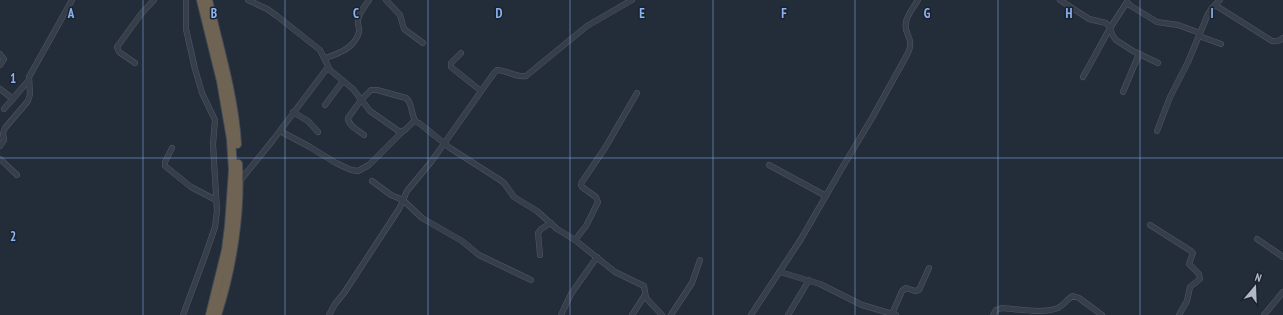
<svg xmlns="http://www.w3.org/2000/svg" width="1283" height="315" viewBox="0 0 1283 315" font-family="'PT Sans Narrow',sans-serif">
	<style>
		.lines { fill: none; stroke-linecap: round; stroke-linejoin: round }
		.minor-casing { stroke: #525964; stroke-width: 6 }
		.highway-casing { stroke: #424954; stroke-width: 10 }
		.minor { stroke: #363e49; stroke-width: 5 }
		.highway { stroke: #6f6454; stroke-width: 8 }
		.grid { fill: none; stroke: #8ab3f2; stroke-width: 1; stroke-opacity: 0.55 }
		.grid-label { font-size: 13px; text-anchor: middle; font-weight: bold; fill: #8ab3f2; stroke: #1c232e; stroke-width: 3; stroke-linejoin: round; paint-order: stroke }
	</style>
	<rect width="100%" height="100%" fill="#232c39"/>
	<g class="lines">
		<defs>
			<g id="minor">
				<path d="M 248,0 L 267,9 L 277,16 L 320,50 L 330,70 L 353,89 L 370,111 L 400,132 L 405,130 L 413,122 L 416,122 L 419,123 L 450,148 L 500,180 L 504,183 L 514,197 L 537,211 L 557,229 L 575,240 L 615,272 L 644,286 L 646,298 L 662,315"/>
				<path d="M 386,0 L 400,15 L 404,29 L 423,43"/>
				<path d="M 1060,0 L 1089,19 L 1106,23 L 1110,28 L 1113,36 L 1116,40 L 1133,51 L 1158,63"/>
				<path d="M 1127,0 L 1128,4 L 1131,6 L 1157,22 L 1178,25 L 1200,33"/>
				<path d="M 1215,5 L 1272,41 C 1277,42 1279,41 1283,38"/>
				<path d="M 1199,36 L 1221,44"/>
				<path d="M 461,53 L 451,63 L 451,67 L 481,91"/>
				<path d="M 0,54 L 4,59 L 0,65"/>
				<path d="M 325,58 C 338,54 355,48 359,32 C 360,28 357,24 358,20 C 359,13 365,6 369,0"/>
				<path d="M 135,63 L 119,52 L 117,47 L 141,14 L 154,0"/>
				<path d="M 1083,77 L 1110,28 L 1127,2"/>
				<path d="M 0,89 L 13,99"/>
				<path d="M 1123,92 L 1139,54"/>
				<path d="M 325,105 L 343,81"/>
				<path d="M 4,109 L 29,80"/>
				<path d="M 293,112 L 308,121 L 318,132"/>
				<path d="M 280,131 L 310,147 L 336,163 L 351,170 L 358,171 L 369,165 L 402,132"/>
				<path d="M 1157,131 L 1170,97 L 1188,62 L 1208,14 L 1212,8 L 1220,0"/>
				<path d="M 364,135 C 358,130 348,126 348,118 L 361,100 L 371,90 L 377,90 L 406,98 C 413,103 410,113 416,122"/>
				<path d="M 0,146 L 4,140 L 3,133 L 5,128 L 28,101 L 30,94 L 29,77 L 72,0"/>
				<path d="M 172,148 L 165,162 L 165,166 L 191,187 L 216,200"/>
				<path d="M 0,159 L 17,175"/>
				<path d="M 769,165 L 826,196"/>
				<path d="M 372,181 L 391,195 L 403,200 L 422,218 L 462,241 L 479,255 L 531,280"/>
				<path d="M 239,182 L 273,140 L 328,67"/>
				<path d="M 1150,225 L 1191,251 L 1193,253 L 1189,264 L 1199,274 L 1200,279 L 1190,287 L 1187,301 L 1179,315"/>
				<path d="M 1257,239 L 1283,257"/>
				<path d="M 575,240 L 586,226 L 598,202 L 596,197 L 582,187 L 581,185 L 582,182 L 605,148 L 637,93"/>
				<path d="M 540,255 L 538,233 L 541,229 L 551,223"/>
				<path d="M 780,272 L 820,284 L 862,305 L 896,315"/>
				<path d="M 892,314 L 902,291 L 906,288 L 915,291 L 919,290 L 929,268"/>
				<path d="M 183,315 L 205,256 L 215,227 L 217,211 L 213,144 L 215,120 L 202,93 L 195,69 L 186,29 L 186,0"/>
				<path d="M 329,315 L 335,304 L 344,293 L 399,209 L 407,191 L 431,162 L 494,73 L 497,70 C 507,70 516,78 526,76 L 587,26 L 632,0"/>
				<path d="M 561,315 L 571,294 L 597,257"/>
				<path d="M 632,315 L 645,295"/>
				<path d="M 671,315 L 692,283 L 700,260"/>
				<path d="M 751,315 L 801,239 L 842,168 L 872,118 L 908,53 C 915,37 903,35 906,22 C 907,15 914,7 918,0"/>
				<path d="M 788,315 L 809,280"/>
				<path d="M 993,315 L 996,310 L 1002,308 C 1018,309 1043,314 1058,308 C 1064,305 1067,299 1073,296 L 1079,298 L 1102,315"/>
				<path d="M 1264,315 L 1283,292"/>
			</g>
			<g id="highway">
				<path d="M 201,0 L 221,81 L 231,139 L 233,170 L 229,226 L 226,250 L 210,315"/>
				<path d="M 208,0 C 219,47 234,95 237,144"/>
				<path d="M 217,315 C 232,269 241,212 238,164"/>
			</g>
		</defs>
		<use href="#minor" class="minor-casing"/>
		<use href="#highway" class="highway-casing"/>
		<use href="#minor" class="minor"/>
		<use href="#highway" class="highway"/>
	</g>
	<path class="grid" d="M 143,0 L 143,315M 285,0 L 285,315M 428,0 L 428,315M 570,0 L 570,315M 713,0 L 713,315M 855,0 L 855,315M 998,0 L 998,315M 1140,0 L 1140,315M 0,158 L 1283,158"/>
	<g class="grid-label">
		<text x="71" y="18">A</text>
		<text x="214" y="18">B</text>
		<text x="356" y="18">C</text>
		<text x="499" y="18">D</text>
		<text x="642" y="18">E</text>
		<text x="784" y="18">F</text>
		<text x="927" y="18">G</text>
		<text x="1069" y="18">H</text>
		<text x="1212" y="18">I</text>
		<text x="13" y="83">1</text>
		<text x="13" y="241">2</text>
	</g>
	<g transform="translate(1255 287) rotate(19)" stroke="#1c232e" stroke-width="3" paint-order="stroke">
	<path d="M0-3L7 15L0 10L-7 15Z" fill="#b2b9c5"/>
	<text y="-6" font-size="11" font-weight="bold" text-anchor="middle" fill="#b2b9c5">N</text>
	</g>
</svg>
